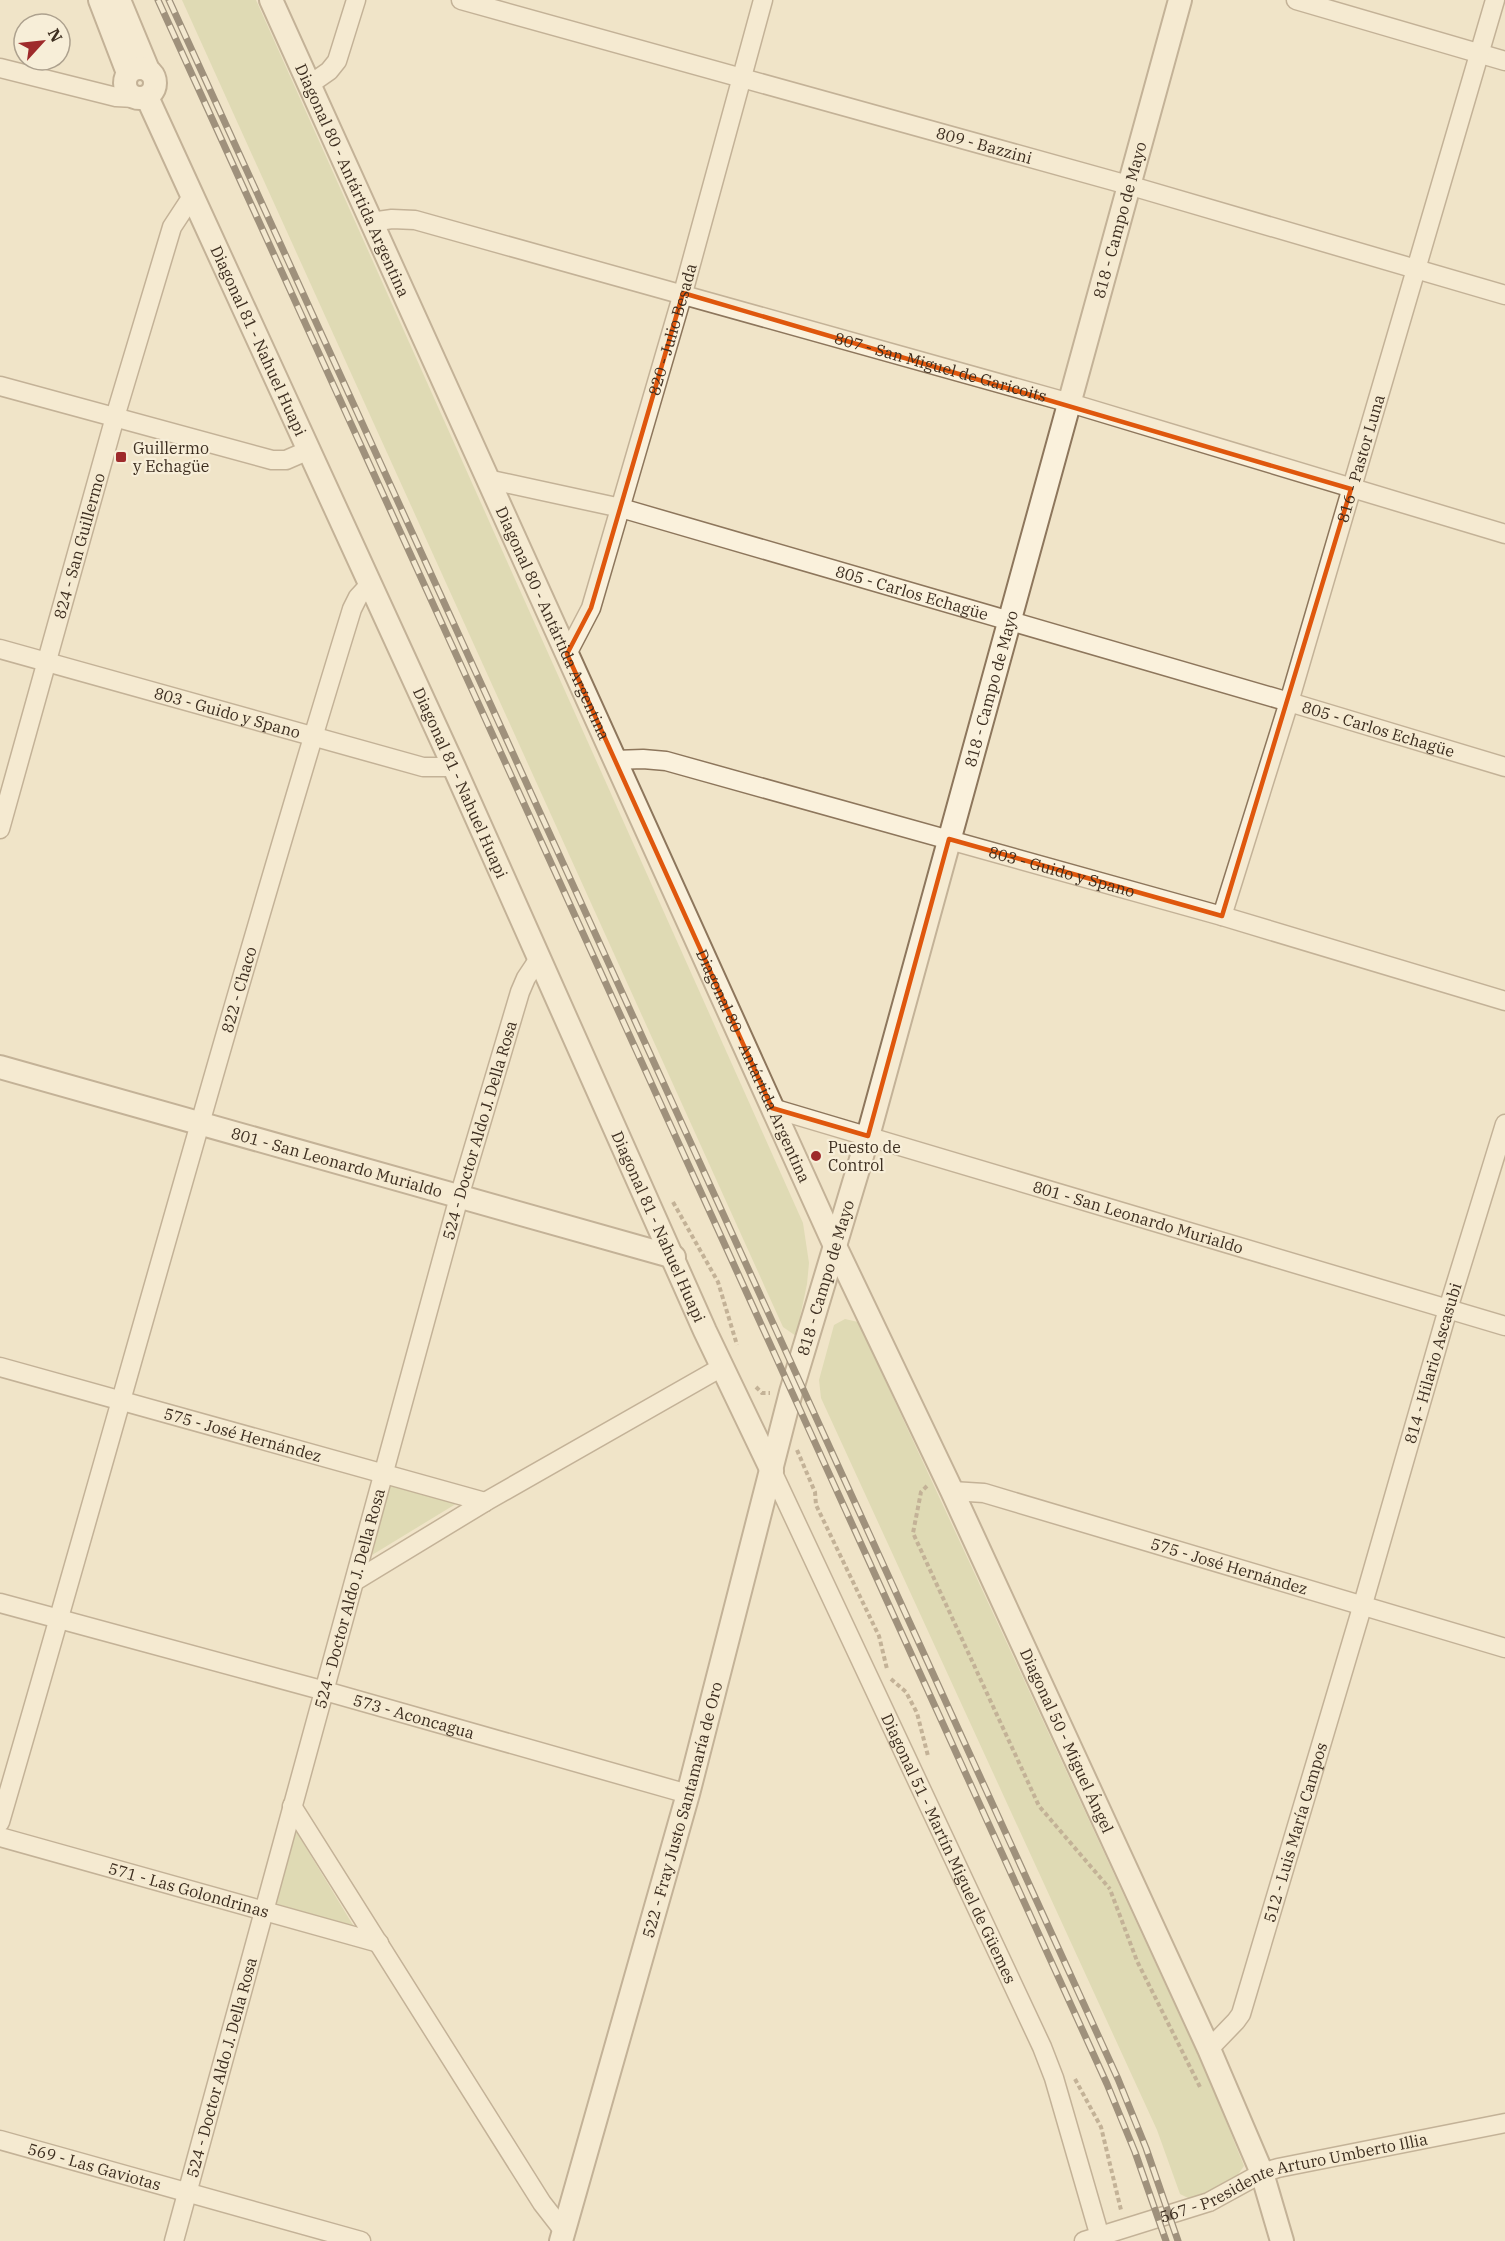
<svg xmlns="http://www.w3.org/2000/svg" width="1505" height="2241" viewBox="0 0 1505 2241" font-family="'IBM Plex Serif',serif">
	<style>
		.green { fill: #c9cf9b }
		.lines { fill: none; stroke-linecap: round; stroke-linejoin: round }
		.minor-casing { stroke: #8d765c; stroke-width: 21 }
		.tertiary-casing { stroke: #8d765c; stroke-width: 26 }
		.path { stroke: #8d765c; stroke-width: 4; stroke-dasharray: 4.5 3; stroke-linecap: butt }
		.minor { stroke: #faf1dc; stroke-width: 18 }
		.tertiary { stroke: #faf1dc; stroke-width: 22 }
		.rail-casing { stroke: #3d2e20; stroke-width: 7 }
		.rail { stroke: #f7eed8; stroke-width: 4.5; stroke-dasharray: 14; stroke-linecap: butt }
		.marked { fill: none; stroke: #df570d; stroke-width: 4.5; stroke-linejoin: round }
		.poi-dot { fill: #9e2a2b; stroke: #f7eed8; stroke-width: 2 }
		.labels { text-anchor: middle; stroke-width: 4.5; stroke-linejoin: round; paint-order: stroke }
		.street-label { font-size: 16px; fill: #3d2e20; stroke: #f7eed8 }
		.poi-label { font-size: 16px; fill: #3d2e20; stroke: #f7eed8; text-anchor: start }
	</style>
	<rect width="100%" height="100%" fill="#f0e4c8"/>
	<g class="green">
		<path d="M 182,0 L 256,0 L 803,1223 L 809,1263 L 807,1284 L 796,1336 L 783,1327 Z"/>
		<path d="M 845,1319 L 858,1322 L 1209,2079 L 1244,2166 L 1237,2176 L 1192,2200 L 1180,2194 L 1157,2130 L 821,1398 L 819,1380 L 834,1325 Z"/>
		<path d="M 390,1484 L 459,1502 L 372,1555 Z"/>
		<path d="M 291,1823 L 356,1930 L 272,1902 Z"/>
	</g>
	<g class="lines">
		<defs>
			<g id="minor">
				<path id="s1" d="M 461,0 L 1128,185 L 1505,295"/>
				<path d="M 1296,0 L 1505,61"/>
				<path d="M 0,68 L 116,97 L 135,98"/>
				<path d="M 309,85 L 329,71 L 337,61 L 356,0"/>
				<path id="s2" d="M 371,222 L 392,219 L 415,220 L 1070,403 L 1505,534"/>
				<path d="M 0,386 L 272,460 L 286,460 L 309,450"/>
				<path id="s3" d="M 487,479 L 621,508 L 1289,702 L 1505,767"/>
				<path id="s4" d="M 0,649 L 423,767 L 454,767"/>
				<path id="s5" d="M 567,654 L 591,608 L 683,293 L 763,0"/>
				<path id="s6" d="M 615,760 L 643,759 L 666,761 L 1222,916 L 1505,1001"/>
				<path id="s7" d="M 0,829 L 115,417 L 172,227 L 191,198"/>
				<path id="s8" d="M 1222,916 L 1289,702 L 1495,0"/>
				<path id="s9" d="M 772,1108 L 1505,1326"/>
				<path id="s10" d="M 0,1367 L 485,1502"/>
				<path id="s11" d="M 772,1471 L 1042,2047 L 1054,2078 L 1100,2237"/>
				<path id="s12" d="M 952,1491 L 984,1493 L 1505,1648"/>
				<path d="M 355,1581 L 485,1502 L 722,1367"/>
				<path id="s13" d="M 0,1603 L 325,1691 L 688,1794"/>
				<path d="M 292,1806 L 542,2203 L 563,2230"/>
				<path id="s14" d="M 0,1822 C 118,1418 228,1012 352,609 L 358,597 L 370,584"/>
				<path id="s15" d="M 0,1837 L 379,1943"/>
				<path id="s16" d="M 1209,2049 L 1236,2021 L 1241,2014 L 1363,1604 L 1448,1309 L 1505,1124"/>
				<path id="s17" d="M 0,2140 L 361,2241"/>
				<path id="s18" d="M 174,2241 L 459,1197 L 520,992 L 526,978 L 538,960"/>
				<path id="s19" d="M 1084,2241 L 1209,2202 L 1262,2173 L 1278,2168 L 1505,2123"/>
			</g>
			<g id="tertiary">
				<path d="M 100,0 L 128,73"/>
				<path d="M 119,0 L 148,70"/>
				<path id="s20" d="M 271,0 L 835,1246 L 952,1491 L 1209,2049 L 1262,2173 L 1282,2241"/>
				<circle cx="140" cy="83" r="15"/>
				<path id="s21" d="M 147,97 L 454,767 L 705,1331 L 772,1471"/>
				<path id="s22" d="M 0,1067 L 674,1257"/>
				<path id="s23" d="M 561,2241 L 688,1794 L 791,1392 L 868,1136 L 1180,0"/>
			</g>
		</defs>
		<use href="#minor" class="minor-casing"/>
		<use href="#tertiary" class="tertiary-casing"/>
		<g class="path">
			<path d="M 673,1202 L 718,1282 L 737,1345"/>
			<path d="M 756,1387 L 762,1393 L 770,1393"/>
			<path d="M 797,1450 L 815,1492 L 816,1505 L 879,1636 L 887,1669"/>
			<path d="M 927,1486 L 921,1492 L 913,1533 L 1039,1806 L 1110,1889"/>
			<path d="M 891,1679 L 906,1692 L 917,1713 L 928,1756"/>
			<path d="M 1111,1892 L 1137,1961 L 1200,2087"/>
			<path d="M 1075,2079 L 1101,2127 L 1121,2210"/>
		</g>
		<use href="#minor" class="minor"/>
		<use href="#tertiary" class="tertiary"/>
		<defs>
			<g id="rail">
				<path d="M 158,0 L 1107,2084 L 1135,2152 L 1166,2241"/>
				<path d="M 169,0 L 1118,2079 L 1146,2148 L 1178,2241"/>
			</g>
		</defs>
		<use href="#rail" class="rail-casing"/>
		<use href="#rail" class="rail"/>
	</g>
	<path d="M0 0H1505V2241H0ZM 683,293 L 1351,489 L 1222,916 L 949,839 L 868,1136 L 772,1108 L 567,654 L 591,608 Z" fill="#f0e4c8" fill-opacity=".55" fill-rule="evenodd"/>
	<path class="marked" d="M 683,293 L 1351,489 L 1222,916 L 949,839 L 868,1136 L 772,1108 L 567,654 L 591,608 Z"/>
	<g class="poi-dot">
		<rect x="115" y="451" width="12" height="12" rx="3"/>
		<circle cx="816" cy="1156" r="6"/>
	</g>
	<g class="labels">
		<g class="street-label">
			<text dy="6" stroke="none"><textPath href="#s1" startOffset="543">809 - Bazzini</textPath></text>
			<text dy="6" stroke="none"><textPath href="#s20" startOffset="198">Diagonal 80 - Antártida Argentina</textPath></text>
			<text dy="6" stroke="none"><textPath href="#s23" startOffset="2097">818 - Campo de Mayo</textPath></text>
			<text dy="6" stroke="none"><textPath href="#s5" startOffset="342">820 - Julio Besada</textPath></text>
			<text dy="6" stroke="none"><textPath href="#s21" startOffset="268">Diagonal 81 - Nahuel Huapi</textPath></text>
			<text dy="6" stroke="none"><textPath href="#s2" startOffset="590">807 - San Miguel de Garicoits</textPath></text>
			<text dy="6" stroke="none"><textPath href="#s8" startOffset="478">816 - Pastor Luna</textPath></text>
			<text dy="6" stroke="none"><textPath href="#s7" startOffset="294">824 - San Guillermo</textPath></text>
			<text dy="6" stroke="none"><textPath href="#s3" startOffset="440">805 - Carlos Echagüe</textPath></text>
			<text dy="6" stroke="none"><textPath href="#s20" startOffset="684">Diagonal 80 - Antártida Argentina</textPath></text>
			<text dy="6" stroke="none"><textPath href="#s23" startOffset="1611">818 - Campo de Mayo</textPath></text>
			<text dy="6" stroke="none"><textPath href="#s4" startOffset="236">803 - Guido y Spano</textPath></text>
			<text dy="6" stroke="none"><textPath href="#s3" startOffset="926">805 - Carlos Echagüe</textPath></text>
			<text dy="6" stroke="none"><textPath href="#s21" startOffset="754">Diagonal 81 - Nahuel Huapi</textPath></text>
			<text dy="6" stroke="none"><textPath href="#s6" startOffset="462">803 - Guido y Spano</textPath></text>
			<text dy="6" stroke="none"><textPath href="#s14" startOffset="866">822 - Chaco</textPath></text>
			<text dy="6" stroke="none"><textPath href="#s20" startOffset="1170">Diagonal 80 - Antártida Argentina</textPath></text>
			<text dy="6" stroke="none"><textPath href="#s18" startOffset="1152">524 - Doctor Aldo J. Della Rosa</textPath></text>
			<text dy="6" stroke="none"><textPath href="#s22" startOffset="350">801 - San Leonardo Murialdo</textPath></text>
			<text dy="6" stroke="none"><textPath href="#s9" startOffset="382">801 - San Leonardo Murialdo</textPath></text>
			<text dy="6" stroke="none"><textPath href="#s21" startOffset="1240">Diagonal 81 - Nahuel Huapi</textPath></text>
			<text dy="6" stroke="none"><textPath href="#s23" startOffset="999">818 - Campo de Mayo</textPath></text>
			<text dy="6" stroke="none"><textPath href="#s16" startOffset="726">814 - Hilario Ascasubi</textPath></text>
			<text dy="6" stroke="none"><textPath href="#s10" startOffset="252">575 - José Hernández</textPath></text>
			<text dy="6" stroke="none"><textPath href="#s12" startOffset="288">575 - José Hernández</textPath></text>
			<text dy="6" stroke="none"><textPath href="#s18" startOffset="666">524 - Doctor Aldo J. Della Rosa</textPath></text>
			<text dy="6" stroke="none"><textPath href="#s13" startOffset="429">573 - Aconcagua</textPath></text>
			<text dy="6" stroke="none"><textPath href="#s20" startOffset="1914">Diagonal 50 - Miguel Ángel</textPath></text>
			<text dy="6" stroke="none"><textPath href="#s23" startOffset="448">522 - Fray Justo Santamaría de Oro</textPath></text>
			<text dy="6" stroke="none"><textPath href="#s16" startOffset="237">512 - Luis María Campos</textPath></text>
			<text dy="6" stroke="none"><textPath href="#s11" startOffset="417">Diagonal 51 - Martín Miguel de Güemes</textPath></text>
			<text dy="6" stroke="none"><textPath href="#s15" startOffset="196">571 - Las Golondrinas</textPath></text>
			<text dy="6" stroke="none"><textPath href="#s18" startOffset="180">524 - Doctor Aldo J. Della Rosa</textPath></text>
			<text dy="6" stroke="none"><textPath href="#s17" startOffset="98">569 - Las Gaviotas</textPath></text>
			<text dy="6" stroke="none"><textPath href="#s19" startOffset="220">567 - Presidente Arturo Umberto Illia</textPath></text>
		</g>
		<g class="poi-label">
			<text x="133" y="454">Guillermo<tspan x="133" dy="18">y Echagüe</tspan></text>
			<text x="828" y="1153">Puesto de<tspan x="828" dy="18">Control</tspan></text>
		</g>
	</g>
	<g transform="translate(42 42) rotate(63)"><circle r="28" fill="#f7eed8" stroke="#ada18e" stroke-width="1.5"/>
	<path d="M0-4.5L10 22L0 15L-10 22Z" fill="#9e2a2b"/>
	<text y="-9" font-size="16" font-weight="bold" text-anchor="middle" fill="#3d2e20">N</text>
	</g>
</svg>
